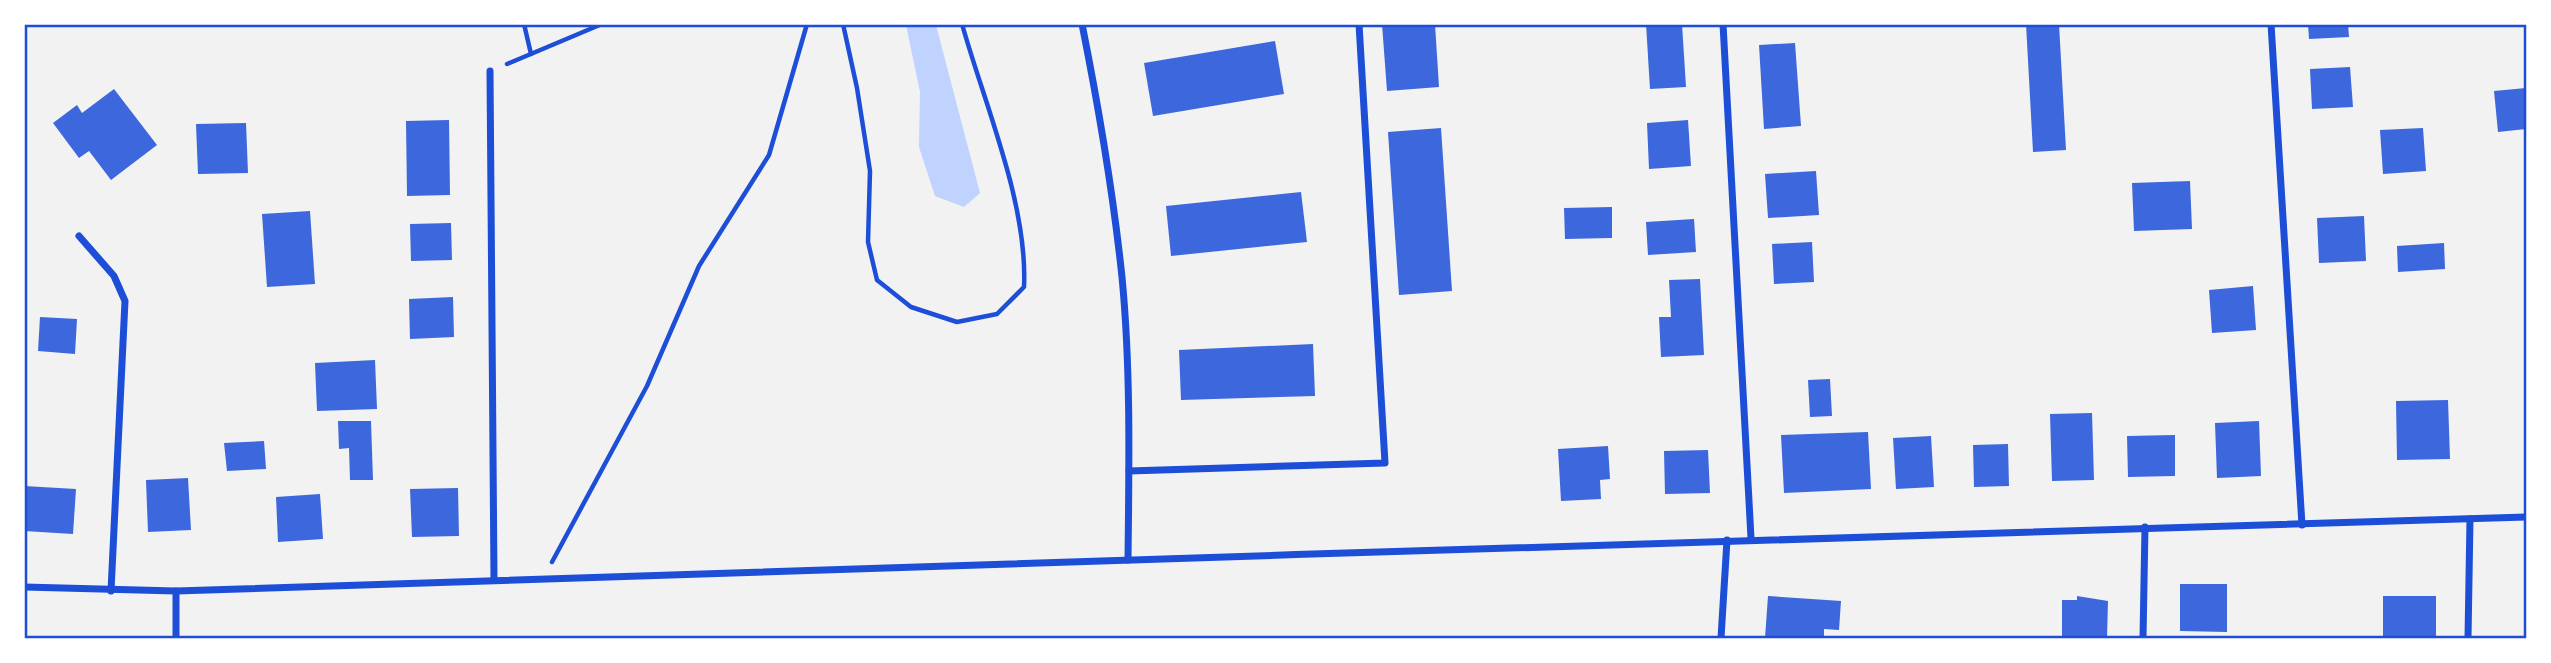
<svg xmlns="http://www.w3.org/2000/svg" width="2551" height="663" viewBox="0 0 2551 663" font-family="'PT Sans Narrow',sans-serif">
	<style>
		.water { fill: #bfd3fe }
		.building { fill: #3d67dc }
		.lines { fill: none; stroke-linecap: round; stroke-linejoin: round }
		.path { stroke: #1d4ed8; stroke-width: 4.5 }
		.minor { stroke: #1d4ed8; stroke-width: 7 }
		.neatline { fill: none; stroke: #1d4ed8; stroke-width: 2.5 }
	</style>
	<rect width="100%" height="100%" fill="#f2f2f2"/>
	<path class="water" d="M 906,25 L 936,25 L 980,193 L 964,207 L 935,196 L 919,147 L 920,92 Z"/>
	<g class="building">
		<path d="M 1382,24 L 1435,24 L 1439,87 L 1387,91 Z"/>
		<path d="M 1646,24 L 1682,24 L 1686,87 L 1650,89 Z"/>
		<path d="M 2026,24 L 2059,24 L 2066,150 L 2033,152 Z"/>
		<path d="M 2308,24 L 2348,24 L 2349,37 L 2309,39 Z"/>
		<path d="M 1275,41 L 1284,94 L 1153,116 L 1144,63 Z"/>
		<path d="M 1795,43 L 1801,126 L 1764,129 L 1759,45 Z"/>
		<path d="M 2350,67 L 2353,107 L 2312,109 L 2310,69 Z"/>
		<path d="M 2526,88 L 2526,129 L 2498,132 L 2494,91 Z"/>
		<path d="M 114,89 L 157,145 L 111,180 L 89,151 L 79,158 L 53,123 L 77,105 L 82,113 Z"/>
		<path d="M 449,120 L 450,195 L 407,196 L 406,121 Z"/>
		<path d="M 1688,120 L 1691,166 L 1649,169 L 1647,123 Z"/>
		<path d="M 246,123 L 248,173 L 198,174 L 196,124 Z"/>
		<path d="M 1441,128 L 1452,291 L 1399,295 L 1388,132 Z"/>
		<path d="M 2423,128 L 2426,171 L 2383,174 L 2380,130 Z"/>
		<path d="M 1816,171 L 1819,215 L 1768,218 L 1765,174 Z"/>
		<path d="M 2190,181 L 2192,229 L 2134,231 L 2132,183 Z"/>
		<path d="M 1301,192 L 1307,242 L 1171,256 L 1166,206 Z"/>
		<path d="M 1612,207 L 1612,238 L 1565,239 L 1564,208 Z"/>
		<path d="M 310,211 L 315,284 L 267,287 L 262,214 Z"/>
		<path d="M 2364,216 L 2366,261 L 2319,263 L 2317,218 Z"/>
		<path d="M 1694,219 L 1696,252 L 1648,255 L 1646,222 Z"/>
		<path d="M 451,223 L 452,260 L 411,261 L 410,224 Z"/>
		<path d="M 1812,242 L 1814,282 L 1774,284 L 1772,244 Z"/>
		<path d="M 2444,243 L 2445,269 L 2398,272 L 2397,246 Z"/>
		<path d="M 1700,279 L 1704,355 L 1661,357 L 1659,317 L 1671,317 L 1669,280 Z"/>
		<path d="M 2253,286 L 2256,330 L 2212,333 L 2209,290 Z"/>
		<path d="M 453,297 L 454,337 L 410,339 L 409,299 Z"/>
		<path d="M 40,317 L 77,319 L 75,354 L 38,351 Z"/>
		<path d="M 1313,344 L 1315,396 L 1181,400 L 1179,350 Z"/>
		<path d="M 375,360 L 377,409 L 317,411 L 315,363 Z"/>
		<path d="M 1830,379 L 1832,416 L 1810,417 L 1808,380 Z"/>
		<path d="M 2448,400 L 2450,459 L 2397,460 L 2396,401 Z"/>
		<path d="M 2092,413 L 2094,480 L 2052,481 L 2050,414 Z"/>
		<path d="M 338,421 L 371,421 L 373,480 L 350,480 L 349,448 L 339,449 Z"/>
		<path d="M 2259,421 L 2261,476 L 2217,478 L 2215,423 Z"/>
		<path d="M 1868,432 L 1871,489 L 1784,493 L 1781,435 Z"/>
		<path d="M 2175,435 L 2175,476 L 2128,477 L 2127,436 Z"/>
		<path d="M 1931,436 L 1934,487 L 1896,489 L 1893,438 Z"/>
		<path d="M 264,441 L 266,469 L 227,471 L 224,443 Z"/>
		<path d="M 2008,444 L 2009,486 L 1974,487 L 1973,445 Z"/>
		<path d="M 1608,446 L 1610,479 L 1600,480 L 1601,499 L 1561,501 L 1558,449 Z"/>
		<path d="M 1708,450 L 1710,493 L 1665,494 L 1664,451 Z"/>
		<path d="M 188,478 L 191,530 L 148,532 L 146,480 Z"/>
		<path d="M 24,486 L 76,489 L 73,534 L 24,531 Z"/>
		<path d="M 458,488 L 459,536 L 412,537 L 410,489 Z"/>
		<path d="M 320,494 L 323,539 L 278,542 L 276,497 Z"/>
		<path d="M 2180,584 L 2227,584 L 2227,632 L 2180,631 Z"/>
		<path d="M 1768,596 L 1841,601 L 1839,630 L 1824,629 L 1824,638 L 1765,638 Z"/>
		<path d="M 2077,596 L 2108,601 L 2107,638 L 2062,638 L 2062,600 L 2077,600 Z"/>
		<rect x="2383" y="596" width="53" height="42"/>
	</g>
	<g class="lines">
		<g class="path">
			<path d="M 524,24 L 531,54"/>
			<path d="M 843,24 L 857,88 L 870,171 L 868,242 L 877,280 L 911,307 L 957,322 L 997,314 L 1024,287 C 1028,204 985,106 962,24"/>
			<path d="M 507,64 L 602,24"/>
			<path d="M 552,562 L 647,386 L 699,266 L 769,155 L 807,24"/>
		</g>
		<g class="minor">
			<path d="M 1082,24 C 1099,109 1113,192 1122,277 C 1131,371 1129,466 1128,560"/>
			<path d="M 1723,24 L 1751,538"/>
			<path d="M 2271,24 L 2302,525"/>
			<path d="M 490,71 L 494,580"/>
			<path d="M 79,236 L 114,276 L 125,301 L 111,591"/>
			<path d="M 1129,471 L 1385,463 L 1359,24"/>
			<path d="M 24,587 L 176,591 C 959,565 1743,540 2526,517"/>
			<path d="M 176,591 L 176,638"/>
			<path d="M 1721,638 L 1727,540"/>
			<path d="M 2143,638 L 2145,527"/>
			<path d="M 2468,638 L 2470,519"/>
		</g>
	</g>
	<rect width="2551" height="663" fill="none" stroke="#ffffff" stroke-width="52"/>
	<rect x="26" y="26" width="2499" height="611" class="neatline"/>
</svg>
